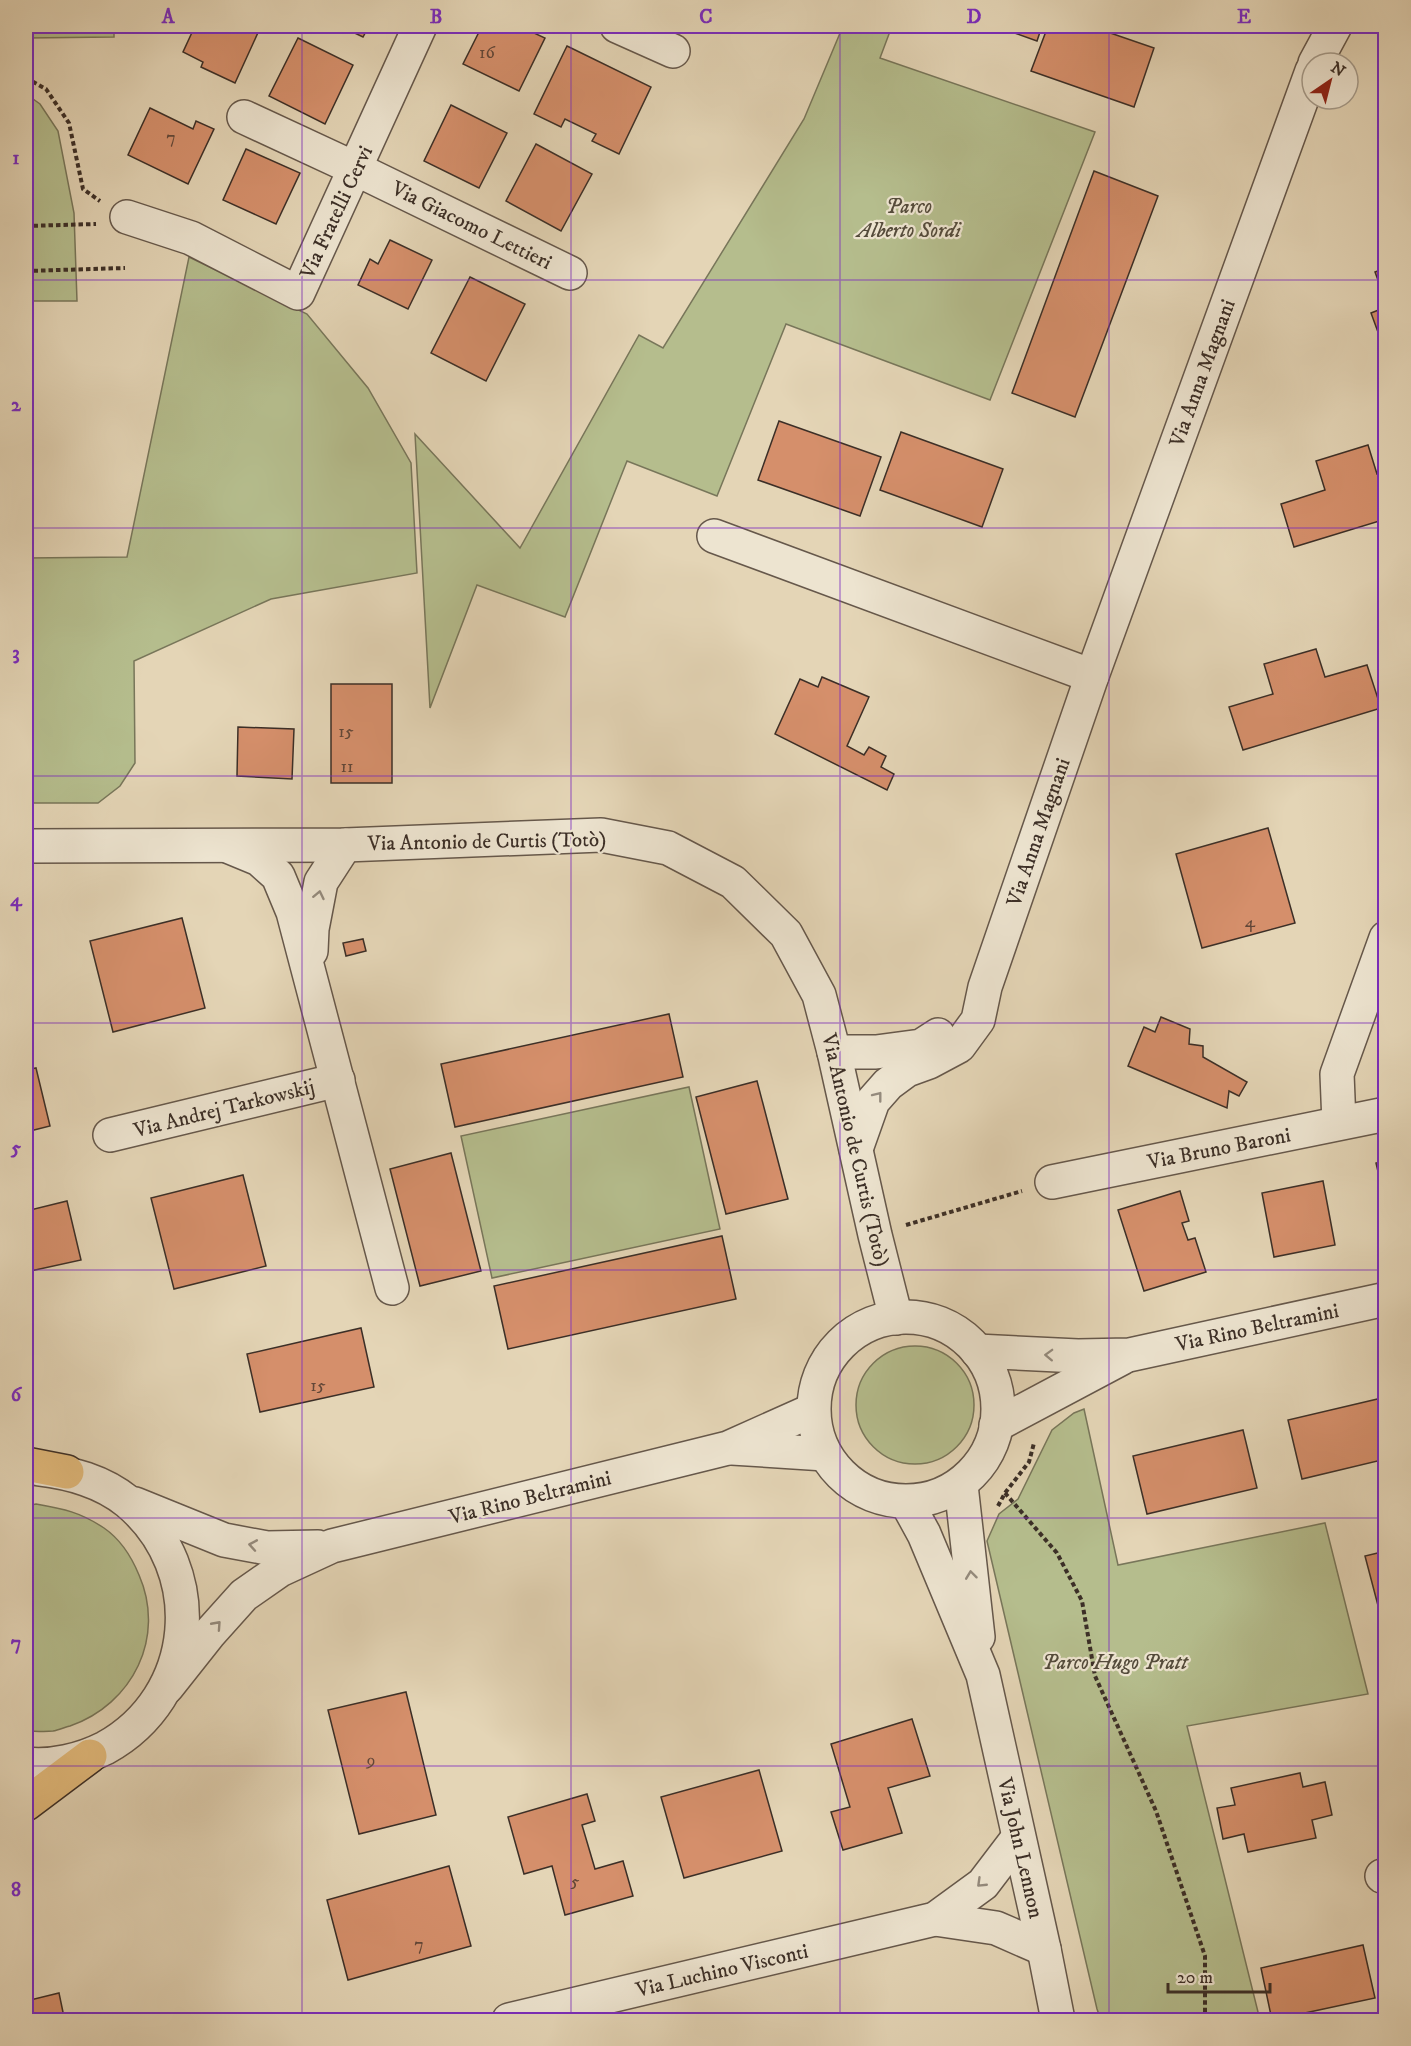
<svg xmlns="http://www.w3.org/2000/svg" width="1411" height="2046" viewBox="0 0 1411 2046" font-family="'IM FELL DW Pica',serif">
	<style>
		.green { fill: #b5bd8d; stroke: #78765a; stroke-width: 1.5 }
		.building { fill: #d58f6b; stroke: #3c2f27; stroke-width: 1.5 }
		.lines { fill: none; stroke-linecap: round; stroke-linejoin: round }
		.minor-casing { stroke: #66584b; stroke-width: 36 }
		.major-casing { stroke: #3c2f27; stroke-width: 36 }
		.path { stroke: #3c2f27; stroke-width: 4; stroke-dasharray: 4.5 3; stroke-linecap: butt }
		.minor { stroke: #ede4d0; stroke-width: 33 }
		.major { stroke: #e2ba7b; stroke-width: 33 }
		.oneway { stroke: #948a7c }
		.grid { fill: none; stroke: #7b2cbf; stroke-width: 1.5; stroke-opacity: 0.55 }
		.labels { text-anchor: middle; stroke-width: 4.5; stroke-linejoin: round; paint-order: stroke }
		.number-label { font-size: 18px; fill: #624738 }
		.park-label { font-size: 21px; font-style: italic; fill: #544b3b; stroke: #ede4d0 }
		.street-label { font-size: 21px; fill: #3c2f27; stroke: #ede4d0 }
		.neatline { fill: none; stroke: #7b2cbf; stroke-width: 2 }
		.grid-label { font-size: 20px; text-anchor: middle; font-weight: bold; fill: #7b2cbf }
	</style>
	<rect width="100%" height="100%" fill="#e4d5b6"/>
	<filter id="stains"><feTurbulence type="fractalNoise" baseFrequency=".00333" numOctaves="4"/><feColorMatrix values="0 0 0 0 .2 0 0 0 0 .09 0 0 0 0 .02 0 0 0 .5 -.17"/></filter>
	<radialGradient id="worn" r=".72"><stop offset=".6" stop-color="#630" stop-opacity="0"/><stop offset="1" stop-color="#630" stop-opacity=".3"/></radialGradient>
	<g class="green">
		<path d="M 26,26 L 114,26 L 114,37 L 26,38 Z"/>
		<path d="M 843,26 L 892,26 L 880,58 L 1095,132 L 990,400 L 786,324 L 717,496 L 627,461 L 565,617 L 477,585 L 430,708 L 415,434 L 520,548 L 639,335 L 663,348 L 804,119 Z"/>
		<path d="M 26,94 L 40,104 L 58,131 L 74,213 L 77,301 L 26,301 Z"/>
		<path d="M 189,257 L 307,314 L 368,388 L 411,463 L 417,573 L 271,599 L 134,661 L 135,763 L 120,786 L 98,803 L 26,803 L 26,558 L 127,557 Z"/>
		<path d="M 689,1087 L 720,1229 L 492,1278 L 461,1136 Z"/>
		<circle cx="915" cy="1405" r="59"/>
		<path d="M 1084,1409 L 1118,1565 L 1325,1523 L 1368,1694 L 1187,1726 L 1260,2020 L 1101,2020 L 1097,2009 L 987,1541 L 999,1514 L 1018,1499 L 1052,1430 L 1074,1413 Z"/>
		<path d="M 36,1504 C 64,1509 80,1512 104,1528 C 120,1539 132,1558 139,1575 C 166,1637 133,1704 70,1726 C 65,1727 59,1730 53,1731 C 44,1732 34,1731 26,1731 L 26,1506 Z"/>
	</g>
	<g class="building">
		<path d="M 195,26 L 261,26 L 235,83 L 201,67 L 203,62 L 183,52 Z"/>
		<path d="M 340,26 L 369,26 L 363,37 Z"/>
		<path d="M 482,26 L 519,26 L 545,38 L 519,91 L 463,64 Z"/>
		<path d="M 995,26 L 1042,26 L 1037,41 Z"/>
		<path d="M 1048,26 L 1090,26 L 1154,48 L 1134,107 L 1031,71 Z"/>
		<path d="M 298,38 L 353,65 L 325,124 L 269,96 Z"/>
		<path d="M 567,46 L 651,87 L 619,154 L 592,141 L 596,134 L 565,119 L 561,127 L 534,114 Z"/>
		<path d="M 451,105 L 507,133 L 479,188 L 424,161 Z"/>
		<path d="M 150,108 L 193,129 L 196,121 L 214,129 L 188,184 L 128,155 Z"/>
		<path d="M 536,144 L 592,174 L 561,231 L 506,201 Z"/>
		<path d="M 246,149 L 300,173 L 276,224 L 223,200 Z"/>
		<path d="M 1094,171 L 1158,196 L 1075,417 L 1012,393 Z"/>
		<path d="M 390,240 L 432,260 L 408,309 L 358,285 L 370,259 L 378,264 Z"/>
		<path d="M 1386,268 L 1386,302 L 1375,272 Z"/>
		<path d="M 470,277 L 525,304 L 486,381 L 431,353 Z"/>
		<path d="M 1386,307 L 1386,342 L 1382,343 L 1371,313 Z"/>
		<path d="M 779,421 L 881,457 L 860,516 L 758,480 Z"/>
		<path d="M 901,432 L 1003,469 L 982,527 L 880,490 Z"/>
		<path d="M 1368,445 L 1377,474 L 1386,471 L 1386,519 L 1294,547 L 1281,504 L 1325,490 L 1316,461 Z"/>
		<path d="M 1316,649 L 1325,677 L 1367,665 L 1381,708 L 1243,750 L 1229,707 L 1273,694 L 1264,664 Z"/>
		<path d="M 822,677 L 869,697 L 847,746 L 864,755 L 869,747 L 886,756 L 881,767 L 894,774 L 887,790 L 775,734 L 800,679 L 818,687 Z"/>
		<rect x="331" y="684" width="61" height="99"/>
		<path d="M 238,727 L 294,729 L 292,779 L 237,776 Z"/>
		<path d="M 1268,828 L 1295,923 L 1202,948 L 1176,854 Z"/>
		<path d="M 182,918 L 205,1008 L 113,1032 L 90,941 Z"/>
		<path d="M 363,939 L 366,951 L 346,956 L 343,943 Z"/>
		<path d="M 669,1014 L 683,1077 L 455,1127 L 441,1064 Z"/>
		<path d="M 1161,1017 L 1190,1029 L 1189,1044 L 1203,1046 L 1203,1057 L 1247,1082 L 1239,1096 L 1229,1091 L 1227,1108 L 1128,1066 L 1144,1027 L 1155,1032 Z"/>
		<path d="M 36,1068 L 50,1126 L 26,1132 L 26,1070 Z"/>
		<path d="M 757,1081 L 788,1199 L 726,1214 L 696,1097 Z"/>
		<path d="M 451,1153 L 481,1271 L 420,1286 L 390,1169 Z"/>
		<path d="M 1386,1161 L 1386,1197 L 1384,1197 L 1376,1163 Z"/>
		<path d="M 243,1175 L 266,1266 L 174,1289 L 151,1198 Z"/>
		<path d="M 1323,1181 L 1335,1245 L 1274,1257 L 1262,1193 Z"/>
		<path d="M 1180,1191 L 1189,1221 L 1182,1223 L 1188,1240 L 1195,1238 L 1206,1272 L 1144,1291 L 1118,1210 Z"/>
		<path d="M 67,1201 L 81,1260 L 26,1272 L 26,1211 Z"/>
		<path d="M 722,1236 L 736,1299 L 508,1349 L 494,1286 Z"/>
		<path d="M 361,1328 L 374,1387 L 260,1412 L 247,1354 Z"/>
		<path d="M 1386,1397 L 1386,1459 L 1302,1479 L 1288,1420 Z"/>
		<path d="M 1243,1430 L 1257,1488 L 1147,1514 L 1133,1456 Z"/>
		<path d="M 1386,1551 L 1386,1636 L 1365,1556 Z"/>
		<path d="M 406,1692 L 436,1815 L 359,1834 L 328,1710 Z"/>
		<path d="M 912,1719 L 930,1776 L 888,1788 L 902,1833 L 843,1850 L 831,1812 L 850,1807 L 831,1744 Z"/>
		<path d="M 759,1770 L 782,1851 L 684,1878 L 661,1797 Z"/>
		<path d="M 1300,1773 L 1303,1787 L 1325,1782 L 1332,1815 L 1312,1820 L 1316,1838 L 1248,1852 L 1244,1834 L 1223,1839 L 1217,1808 L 1235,1805 L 1231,1788 Z"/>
		<path d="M 587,1794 L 595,1821 L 582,1825 L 595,1869 L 623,1861 L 633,1896 L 565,1915 L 552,1866 L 524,1874 L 508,1817 Z"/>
		<path d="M 449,1866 L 471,1946 L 348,1980 L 327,1900 Z"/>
		<path d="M 1363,1945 L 1375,1998 L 1272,2020 L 1261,1968 Z"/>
		<path d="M 59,1993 L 64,2017 L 49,2020 L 26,2020 L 26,2001 Z"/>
		<path d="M 940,2015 L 941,2020 L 918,2020 Z"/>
	</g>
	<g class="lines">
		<defs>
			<g id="minor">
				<path d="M 617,26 L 673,51"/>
				<path d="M 1315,63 L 1335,26"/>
				<path d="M 244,117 L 356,169 L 570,273"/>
				<path d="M 127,217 L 191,238 L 298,293 L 420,26"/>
				<path d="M 714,536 L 1092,676"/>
				<path d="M 26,846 L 345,845 L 601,835 L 668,848 L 733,882 L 786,934 L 819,995 L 834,1052 L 875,1235 L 896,1318"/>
				<path d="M 230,847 L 259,859 L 278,876 L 293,912 L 392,1288"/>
				<path d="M 311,951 L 312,929 L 321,882 L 345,845"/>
				<path d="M 834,1052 L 876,1052 L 921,1046 L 938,1035"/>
				<path d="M 1339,1123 L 1337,1074 L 1386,938"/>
				<path d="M 110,1135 L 338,1080"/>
				<path d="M 856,1149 L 873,1101 L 888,1084 L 907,1070 L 929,1062 L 959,1046 L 978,1020 L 985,987 L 1092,676 L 1312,71"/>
				<path d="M 1052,1182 L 1386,1114"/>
				<circle cx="906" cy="1409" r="92"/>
				<path d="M 977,1351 L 1078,1356 L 1129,1355 L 1386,1299"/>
				<path d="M 996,1425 L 1122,1358"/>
				<path d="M 732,1448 L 825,1454"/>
				<path d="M 961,1485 L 978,1637"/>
				<path d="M 907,1503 L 924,1534 L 983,1675 L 1044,1949 L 1058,2020"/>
				<path d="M 135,1504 L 224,1540 L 267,1548 L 318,1547"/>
				<path d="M 167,1687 L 209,1634 L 244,1595 L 280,1570 L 332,1546 L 728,1448 L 813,1410"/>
				<path d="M 26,1764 C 52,1767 81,1760 105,1748 C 198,1697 209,1570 128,1502 C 102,1481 71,1473 39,1469"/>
				<path d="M 1382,1876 L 1386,1875"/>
				<path d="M 935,1919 L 996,1928 L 1044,1949"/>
				<path d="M 509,2020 L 935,1919 L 983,1884 L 1018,1838"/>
			</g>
			<g id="major">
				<path d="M 26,1464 L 67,1472"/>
				<path d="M 26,1804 L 90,1756"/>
			</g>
		</defs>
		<use href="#minor" class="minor-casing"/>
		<use href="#major" class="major-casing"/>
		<g class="path">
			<path d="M 26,78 L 46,89 L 69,123 L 83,189 L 100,201"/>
			<path d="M 26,226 L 96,224"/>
			<path d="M 26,271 L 125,268"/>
			<path d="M 906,1225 L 1022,1191"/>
			<path d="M 1005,1493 L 1057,1553 L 1082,1601 L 1095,1676 L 1156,1811 L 1205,1956 L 1205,2020"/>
			<path d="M 998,1506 L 1005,1493 L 1029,1462 L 1034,1443"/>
			<path d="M 817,2020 L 822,2019"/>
		</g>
		<use href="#minor" class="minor"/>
		<use href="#major" class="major"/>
	</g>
	<defs><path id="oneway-chevron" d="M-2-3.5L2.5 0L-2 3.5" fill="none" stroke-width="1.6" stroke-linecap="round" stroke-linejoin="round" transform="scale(1.5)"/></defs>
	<g class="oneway">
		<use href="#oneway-chevron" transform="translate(319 895) rotate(-78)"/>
		<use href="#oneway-chevron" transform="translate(878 1096) rotate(-52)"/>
		<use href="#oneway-chevron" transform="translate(1049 1355) rotate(-178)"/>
		<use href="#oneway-chevron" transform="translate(253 1545) rotate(-170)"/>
		<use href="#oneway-chevron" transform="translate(971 1575) rotate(-97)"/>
		<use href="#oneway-chevron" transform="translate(217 1625) rotate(-48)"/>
		<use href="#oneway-chevron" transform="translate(981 1883) rotate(136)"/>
	</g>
	<path class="grid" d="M 302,26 L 302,2020M 571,26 L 571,2020M 840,26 L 840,2020M 1109,26 L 1109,2020M 26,280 L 1386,280M 26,528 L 1386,528M 26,776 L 1386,776M 26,1023 L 1386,1023M 26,1270 L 1386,1270M 26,1518 L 1386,1518M 26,1766 L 1386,1766"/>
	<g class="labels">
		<g class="number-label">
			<text x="487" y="58">16</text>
			<text x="171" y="143">7</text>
			<text x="346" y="737">15</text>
			<text x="347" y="772">11</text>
			<text x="1250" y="927">4</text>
			<text x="318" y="1391">15</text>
			<text x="371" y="1766">9</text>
			<text x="575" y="1887">5</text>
			<text x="419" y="1950">7</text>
		</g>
		<g class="park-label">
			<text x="909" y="213">Parco<tspan x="909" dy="24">Alberto Sordi</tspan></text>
			<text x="1115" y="1669">Parco Hugo Pratt</text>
		</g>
		<g class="street-label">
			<text transform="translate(336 212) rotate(-65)" y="7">Via Fratelli Cervi</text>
			<text transform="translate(472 225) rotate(26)" y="7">Via Giacomo Lettieri</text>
			<text transform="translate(1202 373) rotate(-70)" y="7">Via Anna Magnani</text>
			<text transform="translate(1038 832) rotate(-71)" y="7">Via Anna Magnani</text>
			<text transform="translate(487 841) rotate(-1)" y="7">Via Antonio de Curtis (Totò)</text>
			<text transform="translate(224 1108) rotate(-14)" y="7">Via Andrej Tarkowskij</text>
			<text transform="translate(1219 1148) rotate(-11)" y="7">Via Bruno Baroni</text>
			<text transform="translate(856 1150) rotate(77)" y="7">Via Antonio de Curtis (Totò)</text>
			<text transform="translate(1257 1327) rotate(-12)" y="7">Via Rino Beltramini</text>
			<text transform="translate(530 1497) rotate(-14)" y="7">Via Rino Beltramini</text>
			<text transform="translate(1021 1848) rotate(77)" y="7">Via John Lennon</text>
			<text transform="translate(722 1970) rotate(-13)" y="7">Via Luchino Visconti</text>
		</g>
	</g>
	<rect width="1411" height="2046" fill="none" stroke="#e4d5b6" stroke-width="66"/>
	<g transform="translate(1330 81) rotate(35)"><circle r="28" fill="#ede4d0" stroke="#a69c8c" stroke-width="1.5"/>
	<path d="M0-4.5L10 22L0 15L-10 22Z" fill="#8f2418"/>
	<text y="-9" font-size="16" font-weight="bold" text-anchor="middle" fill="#3c2f27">N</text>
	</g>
	<path d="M1168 1983v9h102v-9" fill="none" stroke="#3c2f27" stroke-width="3"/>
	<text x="1177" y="1983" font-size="18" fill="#3c2f27" stroke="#ede4d0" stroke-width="4.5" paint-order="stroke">20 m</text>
	<rect x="33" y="33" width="1345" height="1980" class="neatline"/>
	<g class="grid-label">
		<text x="168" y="23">A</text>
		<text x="436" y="23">B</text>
		<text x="706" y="23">C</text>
		<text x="974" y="23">D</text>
		<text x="1244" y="23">E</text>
		<text x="16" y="164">1</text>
		<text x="16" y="411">2</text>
		<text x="16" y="659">3</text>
		<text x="16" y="906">4</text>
		<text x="16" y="1154">5</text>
		<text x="16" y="1401">6</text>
		<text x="16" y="1649">7</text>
		<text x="16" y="1896">8</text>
	</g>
	<rect width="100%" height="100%" filter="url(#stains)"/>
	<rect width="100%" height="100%" fill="url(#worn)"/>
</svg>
